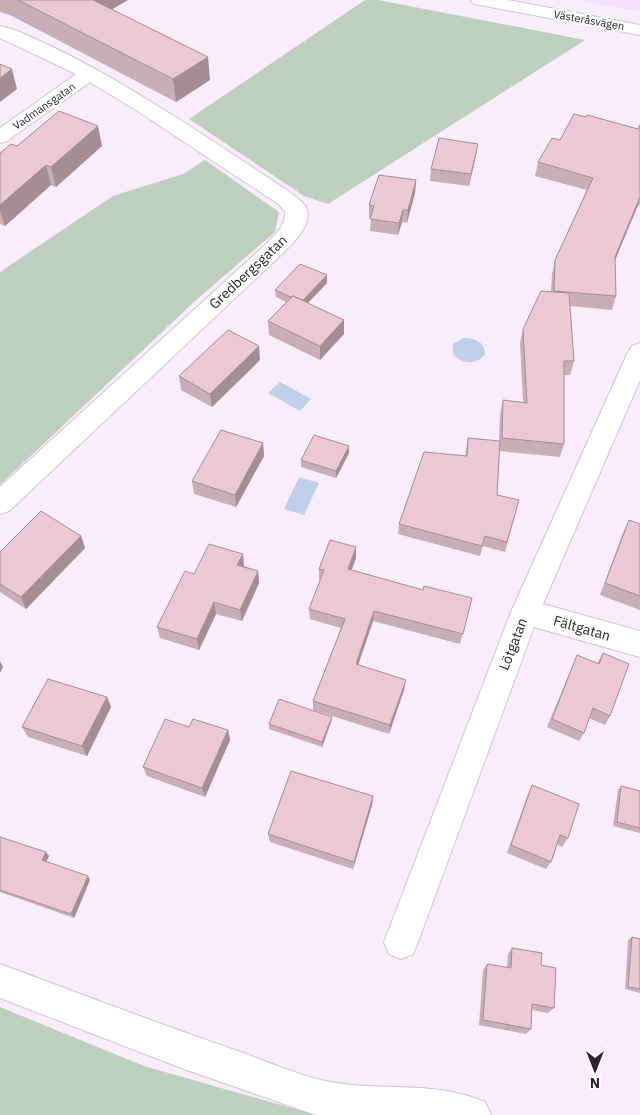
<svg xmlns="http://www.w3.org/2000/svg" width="640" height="1115" viewBox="0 0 640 1115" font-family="'IBM Plex Sans',sans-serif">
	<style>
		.built { fill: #f4e0fc }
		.green { fill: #bed0bd }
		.water { fill: #bfd0ea }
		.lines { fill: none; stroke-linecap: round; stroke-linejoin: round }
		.minor-casing { stroke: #d4c0db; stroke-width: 2 }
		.minor { fill: #fff; fill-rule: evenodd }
		.wall { fill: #c9adb7 }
		.shaded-wall { fill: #a48d95 }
		.building { fill: #eac9d5; stroke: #a48d95 }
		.labels { text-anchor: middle; stroke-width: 5; stroke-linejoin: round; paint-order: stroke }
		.far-street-label { font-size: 11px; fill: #2b232d; stroke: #fefefe }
		.street-label { font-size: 14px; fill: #2b232d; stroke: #fefefe }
	</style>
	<rect width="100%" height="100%" fill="#f8ecfd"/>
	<path class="built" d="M 579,0 L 640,0 L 640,11 L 625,9 Z"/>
	<g class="green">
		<path d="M 365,0 L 378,0 L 585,40 L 328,204 L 304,196 L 189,119 Z"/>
		<path d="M 205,160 L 279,212 L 275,232 L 195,301 L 0,485 L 0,272 L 113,196 L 183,174 Z"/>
		<path d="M 0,1007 L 144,1066 L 316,1115 L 0,1115 Z"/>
	</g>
	<g class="water">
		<path d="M 464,338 C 475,338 485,342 485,354 C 476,366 462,364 453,354 L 453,344 Z"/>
		<path d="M 280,382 L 311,399 L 300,411 L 268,393 Z"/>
		<path d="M 299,477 L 319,483 L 304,515 L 284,509 Z"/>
	</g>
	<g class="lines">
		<defs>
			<g id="minor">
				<path d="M 471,0 L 508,0 L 640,25 L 640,35 L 480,5 L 474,4 Z"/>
				<path d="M 0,26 C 23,31 45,44 67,54 C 145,94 218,145 291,193 C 296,197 303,202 306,207 C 314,224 292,244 282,254 L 9,511 L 0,514 L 0,487 L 266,244 C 276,234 286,226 285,211 L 277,203 L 139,112 L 90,82 L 7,141 L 0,143 L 0,128 L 76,74 L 0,38 Z"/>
				<path d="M 640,343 L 640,380 L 543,604 L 640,631 L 640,657 L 534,627 L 418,942 L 413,954 L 401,959 L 389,954 L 384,942 L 511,612 L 628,352 L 632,346 Z"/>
				<path d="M 0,964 C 78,993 156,1023 235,1050 C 263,1060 292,1073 321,1080 C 376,1093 431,1079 485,1102 L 491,1115 L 316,1115 L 184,1069 L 0,998 Z"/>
			</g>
		</defs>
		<use href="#minor" class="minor-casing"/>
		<use href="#minor" class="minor"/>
	</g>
	<g class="wall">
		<path d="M 0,0 L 128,0 L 112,9 L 210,80 L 176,102 L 10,15 L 0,12 Z"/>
		<path d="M 640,125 L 640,205 L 638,205 L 615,260 L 616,296 L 612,310 L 570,306 L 574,361 L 570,375 L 564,375 L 564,444 L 560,457 L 499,451 L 497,495 L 519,500 L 505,552 L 483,546 L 480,556 L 398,534 L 399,524 L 465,456 L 468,438 L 499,441 L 500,414 L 503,400 L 523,402 L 520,343 L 523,329 L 551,292 L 552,274 L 555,260 L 587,190 L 535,176 L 538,162 L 560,140 L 638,129 Z"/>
		<path d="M 478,144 L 476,155 L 469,186 L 430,181 L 431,169 Z"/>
		<path d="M 17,146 L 102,146 L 56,187 L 51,185 L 5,226 L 0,224 L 0,153 Z"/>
		<path d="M 416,180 L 415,193 L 407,223 L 402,222 L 398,235 L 370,231 L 371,218 L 369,218 L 369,205 Z"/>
		<path d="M 327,275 L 327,283 L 308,303 L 344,320 L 344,334 L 320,360 L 269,335 L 268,321 L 286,302 L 276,297 L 275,290 Z"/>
		<path d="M 260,360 L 212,407 L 181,390 L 179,376 Z"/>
		<path d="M 263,443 L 264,456 L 236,507 L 194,494 L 192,481 Z"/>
		<path d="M 349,453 L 336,478 L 301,467 L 301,460 Z"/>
		<path d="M 629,520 L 640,524 L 640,610 L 600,595 L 623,533 Z"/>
		<path d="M 81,536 L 85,548 L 26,609 L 0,592 L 0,552 Z"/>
		<path d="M 356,547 L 356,558 L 351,570 L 423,590 L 472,598 L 460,644 L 373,621 L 358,665 L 404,690 L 389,734 L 313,710 L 313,701 L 341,628 L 310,619 L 309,609 L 320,580 L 319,580 L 319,569 Z"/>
		<path d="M 244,566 L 258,571 L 259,583 L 242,621 L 216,614 L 199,650 L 160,638 L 157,627 L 194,574 Z"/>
		<path d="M 603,653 L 610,716 L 605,725 L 589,718 L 584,733 L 579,741 L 547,727 L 577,655 L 597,664 Z"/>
		<path d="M 107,697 L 111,707 L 87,756 L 28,737 L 22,727 Z"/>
		<path d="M 332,717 L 331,722 L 322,747 L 269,729 L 269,724 Z"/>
		<path d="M 189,727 L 228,730 L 230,740 L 205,797 L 147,776 L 143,767 Z"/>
		<path d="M 532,785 L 568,838 L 562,847 L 557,844 L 551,862 L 546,869 L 507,853 L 528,794 Z"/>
		<path d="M 621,786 L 640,791 L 640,833 L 613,826 L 618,790 Z"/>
		<path d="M 373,796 L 372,805 L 353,869 L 270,842 L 268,834 Z"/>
		<path d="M 0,837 L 49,856 L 46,862 L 88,876 L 90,880 L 74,918 L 0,892 Z"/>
		<path d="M 632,937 L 640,939 L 640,993 L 625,989 L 628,940 Z"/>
		<path d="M 512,948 L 541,965 L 554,1008 L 548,1013 L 532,1010 L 531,1029 L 526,1034 L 479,1025 L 483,970 L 487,964 L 507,967 L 508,954 Z"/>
	</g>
	<g class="shaded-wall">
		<path d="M 89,0 L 128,0 L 93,20 Z"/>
		<path d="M 208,57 L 210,80 L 176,102 L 173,79 Z"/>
		<path d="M 12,69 L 17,89 L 0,102 L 0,78 Z"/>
		<path d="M 98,126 L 102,146 L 56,187 L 51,167 Z"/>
		<path d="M 478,144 L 476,155 L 469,186 L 471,174 Z"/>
		<path d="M 46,165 L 51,185 L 5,226 L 0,210 L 0,205 Z"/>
		<path d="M 416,180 L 415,193 L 407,223 L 408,210 Z"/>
		<path d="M 640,197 L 638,205 L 611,270 L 615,257 Z"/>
		<path d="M 403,210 L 402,222 L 398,235 L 399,223 Z"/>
		<path d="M 327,275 L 327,283 L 302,309 L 302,302 Z"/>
		<path d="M 344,320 L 344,334 L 320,360 L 320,346 Z"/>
		<path d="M 259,346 L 260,360 L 212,407 L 210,394 Z"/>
		<path d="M 263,443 L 264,456 L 236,507 L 235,495 Z"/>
		<path d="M 349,446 L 349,453 L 336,478 L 336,471 Z"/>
		<path d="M 81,536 L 85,548 L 26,609 L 21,597 Z"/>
		<path d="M 356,547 L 356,558 L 348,580 L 348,569 Z"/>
		<path d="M 243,554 L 244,566 L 239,577 L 237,565 Z"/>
		<path d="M 258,571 L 259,583 L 242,621 L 240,610 Z"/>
		<path d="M 214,602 L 216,614 L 199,650 L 197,639 Z"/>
		<path d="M 374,611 L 373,621 L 355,674 L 356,664 Z"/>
		<path d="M 0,661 L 3,667 L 0,673 Z"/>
		<path d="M 406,680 L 404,690 L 389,734 L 390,725 Z"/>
		<path d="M 107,697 L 111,707 L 87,756 L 82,746 Z"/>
		<path d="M 332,717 L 331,722 L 322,747 L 322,742 Z"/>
		<path d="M 228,730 L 230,740 L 205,797 L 202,788 Z"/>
		<path d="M 373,796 L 372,805 L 353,869 L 354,862 Z"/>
		<path d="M 46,852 L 49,856 L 45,864 L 42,860 Z"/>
		<path d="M 88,876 L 90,880 L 74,918 L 71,914 Z"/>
	</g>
	<g class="building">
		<path d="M 18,0 L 93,0 L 208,57 L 173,79 Z"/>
		<path d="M 0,64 L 12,69 L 0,78 Z"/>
		<path d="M 59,111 L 98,126 L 51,167 L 46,165 L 0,205 L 0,153 L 11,144 L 17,146 Z"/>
		<path d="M 574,114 L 586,117 L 587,115 L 638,129 L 640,125 L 640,197 L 615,257 L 616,296 L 554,291 L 555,260 L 593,178 L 538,162 L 552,138 L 560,140 Z"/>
		<path d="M 439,138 L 478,144 L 471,174 L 431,169 Z"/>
		<path d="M 379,175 L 416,180 L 408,210 L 403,210 L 399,223 L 370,219 L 374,206 L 369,205 Z"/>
		<path d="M 300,264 L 327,275 L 303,300 L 293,296 L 291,297 L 275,290 Z"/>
		<path d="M 541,291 L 569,293 L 574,361 L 564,361 L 564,444 L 502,438 L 503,400 L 527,403 L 523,329 Z"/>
		<path d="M 293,296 L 344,320 L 320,346 L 268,321 Z"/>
		<path d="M 228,330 L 259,346 L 210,394 L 179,376 Z"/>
		<path d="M 221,430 L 263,443 L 235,495 L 192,481 Z"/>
		<path d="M 314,435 L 349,446 L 336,471 L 301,460 Z"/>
		<path d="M 468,438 L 500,441 L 497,495 L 519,500 L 507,542 L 485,536 L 482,546 L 399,524 L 424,452 L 467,456 Z"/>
		<path d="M 41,511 L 81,536 L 21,597 L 0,584 L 0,552 Z"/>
		<path d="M 629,520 L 640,524 L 640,596 L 605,583 Z"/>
		<path d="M 330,540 L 356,547 L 348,569 L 423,590 L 424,586 L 472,598 L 463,634 L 374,611 L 356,664 L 406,680 L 390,725 L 313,701 L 345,619 L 309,609 L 324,570 L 319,569 Z"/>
		<path d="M 209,544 L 243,554 L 237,565 L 258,571 L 240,610 L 214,602 L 197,639 L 157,627 L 185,571 L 194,574 Z"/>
		<path d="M 603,653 L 629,664 L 610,716 L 593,708 L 584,733 L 552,719 L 577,655 L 599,664 Z"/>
		<path d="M 48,679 L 107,697 L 82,746 L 22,727 Z"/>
		<path d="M 279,699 L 332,717 L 322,742 L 269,724 Z"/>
		<path d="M 165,719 L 189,727 L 193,719 L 228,730 L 202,788 L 143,767 Z"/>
		<path d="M 291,771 L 373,796 L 354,862 L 268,834 Z"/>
		<path d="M 532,785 L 579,804 L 568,838 L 560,835 L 551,862 L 511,845 Z"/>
		<path d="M 621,786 L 640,791 L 640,828 L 617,822 Z"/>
		<path d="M 0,837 L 46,852 L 42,860 L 88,876 L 71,914 L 0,890 Z"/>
		<path d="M 632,937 L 640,939 L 640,989 L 628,987 Z"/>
		<path d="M 512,948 L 542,953 L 541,965 L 556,968 L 554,1008 L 532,1004 L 531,1029 L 483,1020 L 487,964 L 511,968 Z"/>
	</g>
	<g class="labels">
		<g class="far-street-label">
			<text transform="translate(589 20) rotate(10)" y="4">Västeråsvägen</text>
			<text transform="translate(44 106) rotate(-35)" y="4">Vadmansgatan</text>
		</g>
		<g class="street-label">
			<text transform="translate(248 272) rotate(-43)" y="5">Gredbergsgatan</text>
			<text transform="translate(582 628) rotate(16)" y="5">Fältgatan</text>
			<text transform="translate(513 644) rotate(-69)" y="5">Lötgatan</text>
		</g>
	</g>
	<g transform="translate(595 1070) rotate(180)" stroke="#fefefe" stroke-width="4" paint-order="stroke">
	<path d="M0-4L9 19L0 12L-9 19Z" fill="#2b232d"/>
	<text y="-8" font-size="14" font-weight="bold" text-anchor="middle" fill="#2b232d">N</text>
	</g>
</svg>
